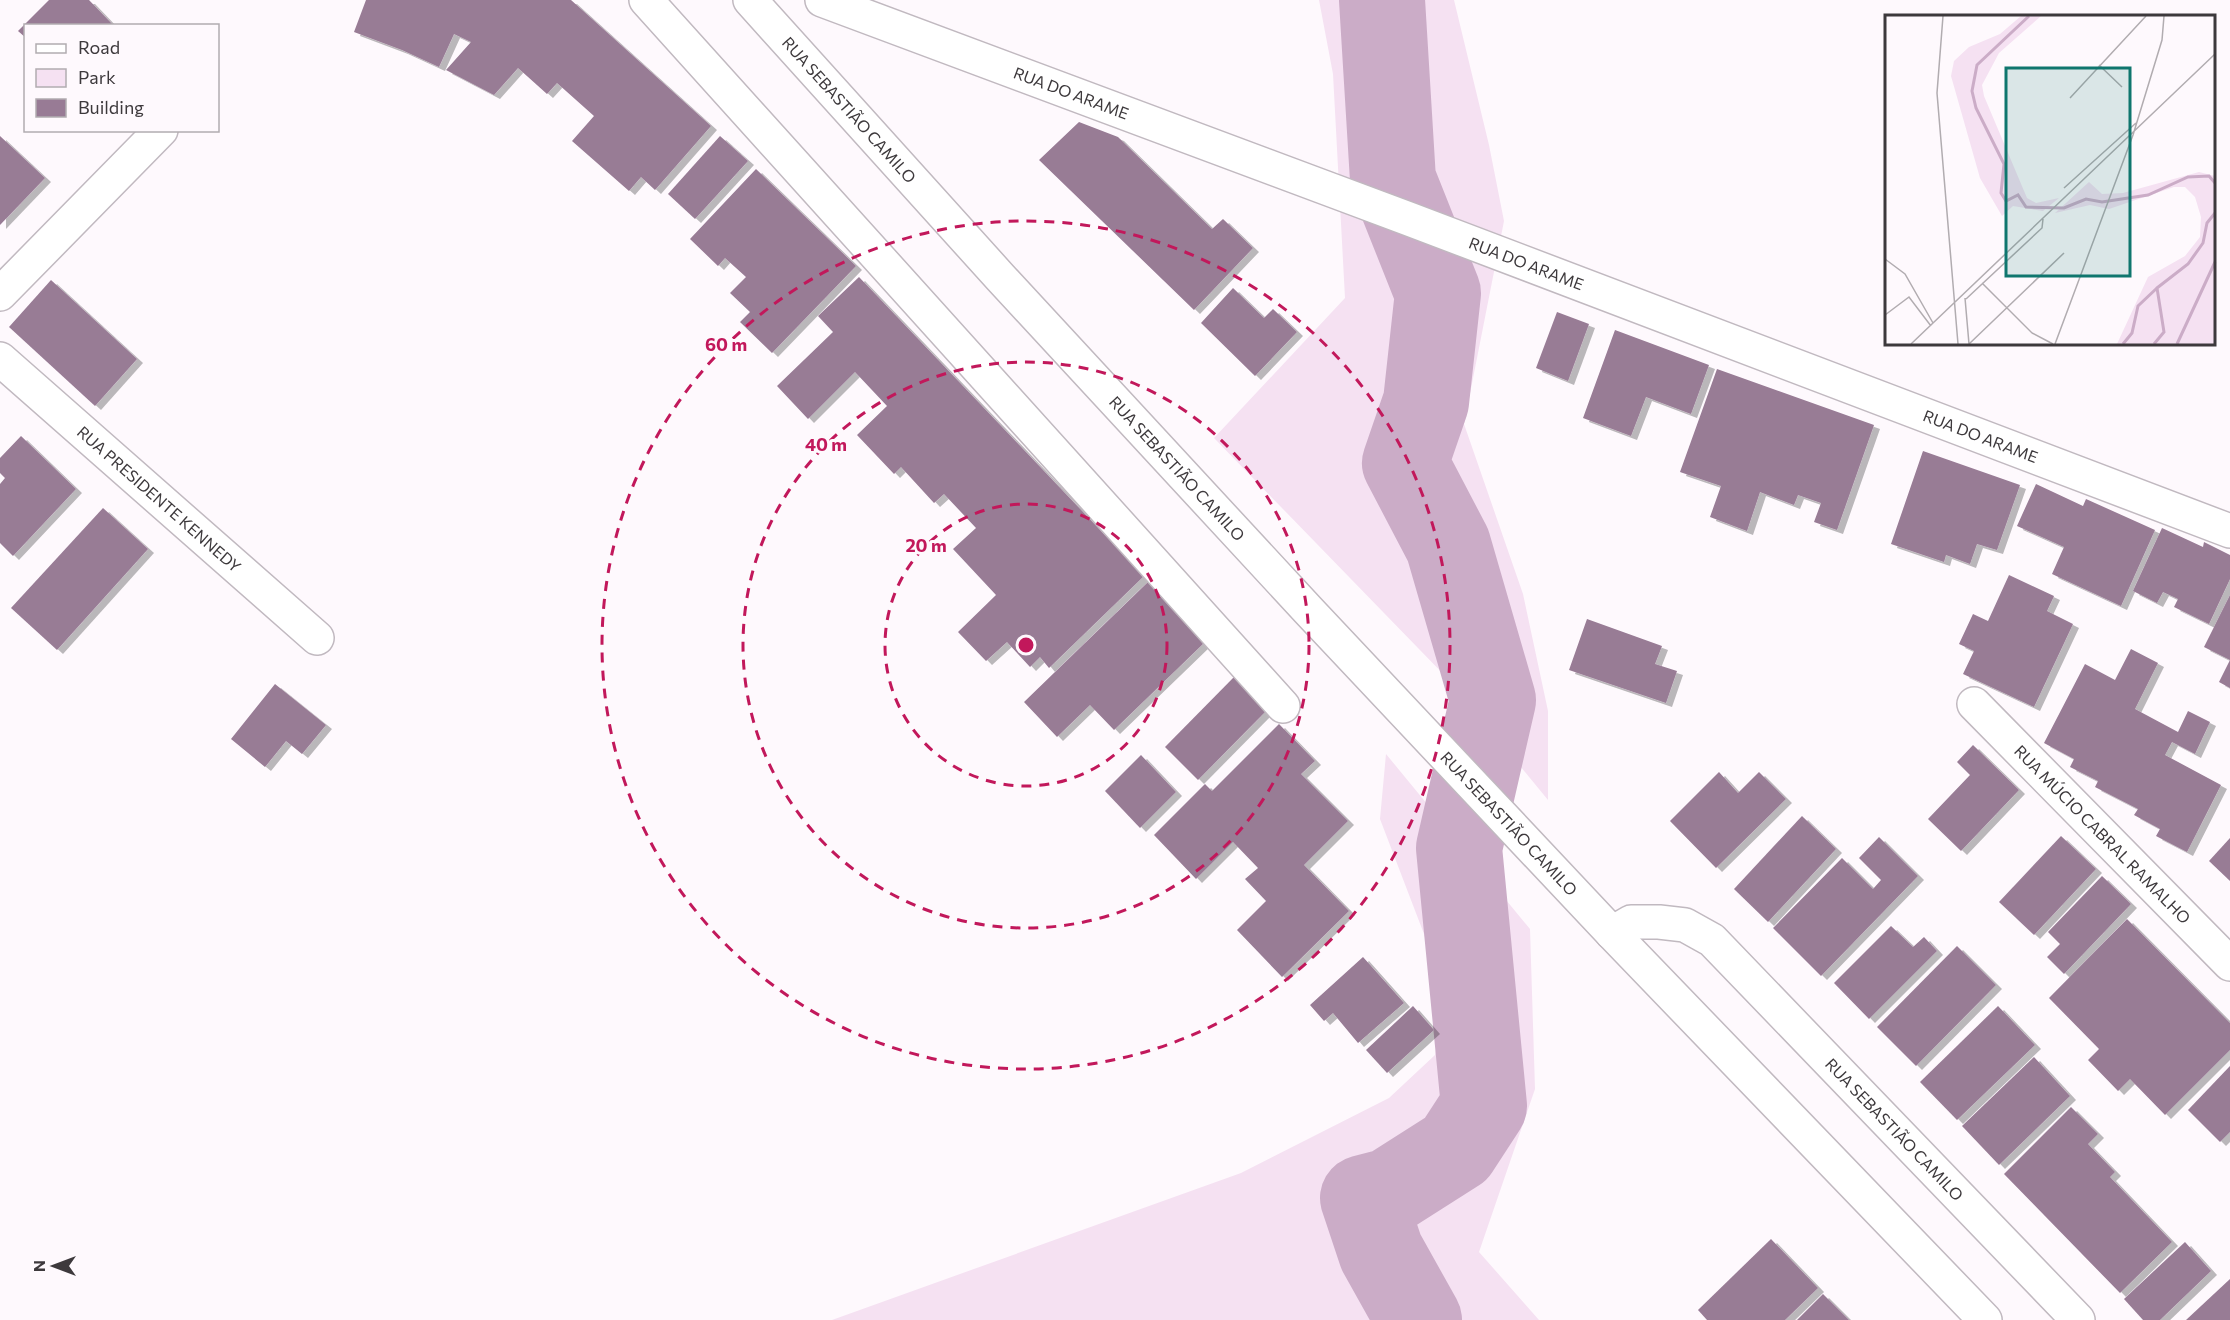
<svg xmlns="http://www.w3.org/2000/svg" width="2230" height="1320" viewBox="0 0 2230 1320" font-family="Commissioner,sans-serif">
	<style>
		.green { fill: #f5e1f2 }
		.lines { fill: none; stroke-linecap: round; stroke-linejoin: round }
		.river { stroke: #cbacc7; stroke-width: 86 }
		.building { fill: #987b95; filter: url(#shadow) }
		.minor-casing { stroke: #c1b9c0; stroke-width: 36 }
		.secondary-casing { stroke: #c1b9c0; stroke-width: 36 }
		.minor { stroke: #fff; stroke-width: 33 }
		.secondary { stroke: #fff; stroke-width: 33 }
		.ring { fill: none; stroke: #c2185b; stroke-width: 3; stroke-dasharray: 10 8 }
		.labels { text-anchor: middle; stroke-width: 6; stroke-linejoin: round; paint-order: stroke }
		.street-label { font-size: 16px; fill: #3d393c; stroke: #fef9fd }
		.inset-river { fill: none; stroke: #cbacc7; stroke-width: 3 }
		.inset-road { fill: none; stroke: #b1acb0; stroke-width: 1.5 }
		.view { fill: #0f766e; fill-opacity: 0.15; stroke: #0f766e; stroke-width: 3 }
		.inset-edge { fill: none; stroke: #3d393c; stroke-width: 3 }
		.centre { fill: #c2185b; stroke: #fef9fd; stroke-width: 3 }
		.ring-label { font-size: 18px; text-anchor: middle; font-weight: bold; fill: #c2185b; stroke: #fef9fd; stroke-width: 6; stroke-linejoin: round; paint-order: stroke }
	</style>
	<defs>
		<filter id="shadow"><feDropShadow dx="6" dy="4" stdDeviation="0" flood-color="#0004"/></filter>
	</defs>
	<rect width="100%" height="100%" fill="#fef9fd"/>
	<g class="green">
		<path d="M 1319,0 L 1454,0 L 1489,145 L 1504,221 L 1464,424 L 1523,594 L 1548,711 L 1548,800 L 1452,683 L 1214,438 L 1345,298 L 1333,74 Z"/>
		<path d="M 1386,754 L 1530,929 L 1535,1089 L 1479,1252 L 1539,1320 L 832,1320 L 1241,1173 L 1389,1098 L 1435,1055 L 1444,1005 L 1424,934 L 1380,819 Z"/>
	</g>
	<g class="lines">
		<path class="river" d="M 1382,0 L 1393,180 L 1438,293 L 1426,402 L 1405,463 L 1448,545 L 1493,700 L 1459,848 L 1484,1106 L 1456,1149 L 1390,1191 L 1363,1198 L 1381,1252 L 1419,1320"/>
	</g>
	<g class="building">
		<path d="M 49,0 L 89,0 L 114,26 L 26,26 L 26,38 L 18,31 Z"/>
		<path d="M 366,0 L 571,0 L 711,126 L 655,190 L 641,177 L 629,191 L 572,141 L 594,116 L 557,83 L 547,94 L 518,68 L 494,95 L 446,70 L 471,42 L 454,34 L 439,67 L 402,50 L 354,32 Z"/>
		<path d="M 1079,122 L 1118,137 L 1212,229 L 1223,219 L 1253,248 L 1194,310 L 1039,160 Z"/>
		<path d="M 0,136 L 45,178 L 0,225 Z"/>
		<path d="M 720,136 L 748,161 L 695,219 L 668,194 Z"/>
		<path d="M 756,169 L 856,266 L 772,353 L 740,322 L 750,312 L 730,293 L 746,277 L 725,258 L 718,266 L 690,239 Z"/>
		<path d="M 859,277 L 1144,576 L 1049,668 L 1040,657 L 1030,667 L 1007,642 L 986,661 L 958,632 L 996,595 L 953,549 L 976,528 L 944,494 L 934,503 L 901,467 L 894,474 L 857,435 L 887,406 L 855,372 L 808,419 L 777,386 L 833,332 L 818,316 Z"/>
		<path d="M 51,280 L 137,359 L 95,406 L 9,327 Z"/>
		<path d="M 1233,288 L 1264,318 L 1273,309 L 1297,332 L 1255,376 L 1201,323 Z"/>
		<path d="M 1557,312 L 1589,324 L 1568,381 L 1536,368 Z"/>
		<path d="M 1615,330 L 1709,365 L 1691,414 L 1646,397 L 1631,436 L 1583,418 Z"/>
		<path d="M 1717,369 L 1874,425 L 1837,530 L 1814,522 L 1821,503 L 1798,495 L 1794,505 L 1760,492 L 1747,531 L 1710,517 L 1721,486 L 1680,472 Z"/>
		<path d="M 21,436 L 76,489 L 13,556 L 0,543 L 0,484 L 5,478 L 0,473 L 0,458 Z"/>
		<path d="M 1923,451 L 2020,485 L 1997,550 L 1977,544 L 1970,564 L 1946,555 L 1944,562 L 1891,544 Z"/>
		<path d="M 2036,484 L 2083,506 L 2086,499 L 2155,530 L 2121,606 L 2052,574 L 2064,547 L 2017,526 Z"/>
		<path d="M 103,508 L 148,549 L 57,650 L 11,608 Z"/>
		<path d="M 2162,528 L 2203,547 L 2204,542 L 2230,555 L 2230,579 L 2209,624 L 2174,607 L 2178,599 L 2163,592 L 2157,603 L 2133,591 Z"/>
		<path d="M 2009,575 L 2054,596 L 2047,611 L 2073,624 L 2034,707 L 1963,674 L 1974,651 L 1959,644 L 1973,614 L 1988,621 Z"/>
		<path d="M 1148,582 L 1205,642 L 1114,730 L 1090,705 L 1057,737 L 1024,702 Z"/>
		<path d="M 2230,595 L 2230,688 L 2219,682 L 2230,660 L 2204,647 Z"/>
		<path d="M 1587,619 L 1662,646 L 1655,664 L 1677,671 L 1666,703 L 1569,670 Z"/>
		<path d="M 2131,649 L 2158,663 L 2135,709 L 2178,732 L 2188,711 L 2210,722 L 2195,754 L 2172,742 L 2165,755 L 2221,785 L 2187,852 L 2156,836 L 2160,829 L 2134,815 L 2138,809 L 2095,787 L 2098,781 L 2070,767 L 2074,759 L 2044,743 L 2085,664 L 2115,680 Z"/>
		<path d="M 1234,677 L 1267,710 L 1198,780 L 1165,747 Z"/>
		<path d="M 275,684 L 326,725 L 302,754 L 286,741 L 265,767 L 231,739 Z"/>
		<path d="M 1279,724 L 1315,761 L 1301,774 L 1348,821 L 1304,865 L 1349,911 L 1282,977 L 1237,930 L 1266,901 L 1245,879 L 1258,868 L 1233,842 L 1196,879 L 1154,835 L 1205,784 L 1212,791 Z"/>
		<path d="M 1973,745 L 2019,790 L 1961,851 L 1928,819 L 1970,775 L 1957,762 Z"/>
		<path d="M 1141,755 L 1176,792 L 1140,828 L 1105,791 Z"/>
		<path d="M 1719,772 L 1738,793 L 1759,772 L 1786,799 L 1716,868 L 1670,821 Z"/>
		<path d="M 1802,816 L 1836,849 L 1768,922 L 1734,889 Z"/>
		<path d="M 2061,836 L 2096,869 L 2034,935 L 1999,902 Z"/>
		<path d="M 1879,837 L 1918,876 L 1821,976 L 1773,928 L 1842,858 L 1873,889 L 1881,880 L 1859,858 Z"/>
		<path d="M 2230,838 L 2230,881 L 2209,861 Z"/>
		<path d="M 2102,876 L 2131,904 L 2064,974 L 2047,957 L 2060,944 L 2048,932 Z"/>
		<path d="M 2127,919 L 2230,1023 L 2230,1050 L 2165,1115 L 2130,1079 L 2118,1091 L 2088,1060 L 2099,1049 L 2049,998 Z"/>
		<path d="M 1891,926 L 1913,947 L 1924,937 L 1937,951 L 1869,1019 L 1834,983 Z"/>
		<path d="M 1957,946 L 1996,985 L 1916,1066 L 1877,1027 Z"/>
		<path d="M 1363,957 L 1404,1003 L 1358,1043 L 1333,1013 L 1324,1021 L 1310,1005 Z"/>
		<path d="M 1413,1006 L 1434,1030 L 1387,1073 L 1366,1050 Z"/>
		<path d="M 1998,1006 L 2035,1045 L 1957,1120 L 1920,1082 Z"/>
		<path d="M 2034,1057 L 2070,1096 L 1999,1165 L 1962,1126 Z"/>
		<path d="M 2230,1066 L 2230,1132 L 2220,1142 L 2188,1110 Z"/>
		<path d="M 2071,1107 L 2098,1134 L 2088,1144 L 2115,1172 L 2110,1177 L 2172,1242 L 2120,1293 L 2004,1174 Z"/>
		<path d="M 1771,1239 L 1818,1288 L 1785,1320 L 1707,1320 L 1698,1310 Z"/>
		<path d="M 2185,1242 L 2211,1271 L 2160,1320 L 2143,1320 L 2124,1299 Z"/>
		<path d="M 2230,1279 L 2230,1320 L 2186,1320 Z"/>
		<path d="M 1823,1294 L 1849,1320 L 1797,1320 Z"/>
	</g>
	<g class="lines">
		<defs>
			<g id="minor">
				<path d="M 646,0 L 1283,706"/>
				<path id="s1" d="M 822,0 L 1409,219 L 2230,531"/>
				<path d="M 0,294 L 161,130"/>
				<path id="s2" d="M 0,359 L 317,638"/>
				<path id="s3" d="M 1974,704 L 2230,964"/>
				<path id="s4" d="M 1612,933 L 1631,922 L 1659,922 L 1685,925 L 1712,940 L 2078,1320"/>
			</g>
			<g id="secondary">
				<path id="s5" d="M 750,0 L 1000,277 L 1308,610 L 1612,933 L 1985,1320"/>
			</g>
		</defs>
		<use href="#minor" class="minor-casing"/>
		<use href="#secondary" class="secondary-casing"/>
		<use href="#minor" class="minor"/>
		<use href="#secondary" class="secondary"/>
	</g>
	<g class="ring">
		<circle cx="1026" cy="645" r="141"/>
		<circle cx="1026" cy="645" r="283"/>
		<circle cx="1026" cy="645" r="424"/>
	</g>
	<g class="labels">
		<g class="street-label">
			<text dy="6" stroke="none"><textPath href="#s1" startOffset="266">RUA DO ARAME</textPath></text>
			<text dy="6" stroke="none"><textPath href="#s5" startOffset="148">RUA SEBASTIÃO CAMILO</textPath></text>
			<text dy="6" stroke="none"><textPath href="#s1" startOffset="752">RUA DO ARAME</textPath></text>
			<text dy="6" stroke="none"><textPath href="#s1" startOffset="1238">RUA DO ARAME</textPath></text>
			<text dy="6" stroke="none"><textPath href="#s5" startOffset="634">RUA SEBASTIÃO CAMILO</textPath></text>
			<text dy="6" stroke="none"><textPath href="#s2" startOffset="212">RUA PRESIDENTE KENNEDY</textPath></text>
			<text dy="6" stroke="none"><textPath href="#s5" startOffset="1120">RUA SEBASTIÃO CAMILO</textPath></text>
			<text dy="6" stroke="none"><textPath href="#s3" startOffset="183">RUA MÚCIO CABRAL RAMALHO</textPath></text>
			<text dy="6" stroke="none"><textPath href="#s4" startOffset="370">RUA SEBASTIÃO CAMILO</textPath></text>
		</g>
	</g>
	<g transform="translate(1885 15)">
		<rect width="330" height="330" fill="#fef9fd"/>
		<path d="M 136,1 L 156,1 L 114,38 L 97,70 L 99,81 L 142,183 L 151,188 L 174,183 L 158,196 L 128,191 L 117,201 L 95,163 L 66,61 L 69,46 L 84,32 L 115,19 ZM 314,157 L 330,161 L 330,329 L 232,329 L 263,262 L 300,241 L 315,222 L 316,202 L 310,182 L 300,172 L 289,172 L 224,194 L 205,190 L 170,198 L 204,167 L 217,179 L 238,178 Z" fill="#f5e1f2"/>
		<path class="inset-river" d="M 144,1 L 92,50 L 87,76 L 91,93 L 119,149 L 116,178 L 121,186 L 133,180 L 141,192 L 179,193 L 201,184 L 217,187 L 263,180 L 303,162 L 324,161 L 330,168M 238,329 L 247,318 L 253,291 L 272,273M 269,329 L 279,317 L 272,273 L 303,249 L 318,228 L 322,208 L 330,198M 292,329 L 330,247"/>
		<path class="inset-road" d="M 58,1 L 52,78 L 73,329M 214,50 L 237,72M 185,83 L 261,1M 179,173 L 251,108M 0,244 L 20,259 L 48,308M 97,268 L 147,318 L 168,329M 80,283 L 84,329M 81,284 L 157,213 L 158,204M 0,300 L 24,282 L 46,311M 26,329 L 330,39M 84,329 L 179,238M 170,329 L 248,120 L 277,25 L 279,1"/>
		<path class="view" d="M 121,53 L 245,53 L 245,261 L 121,261 Z"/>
		<rect width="330" height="330" class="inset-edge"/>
	</g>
	<circle cx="1026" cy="645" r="9" class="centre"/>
	<g class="ring-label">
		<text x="726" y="351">60 m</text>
		<text x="826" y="451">40 m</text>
		<text x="926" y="552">20 m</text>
	</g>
	<rect x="24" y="24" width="195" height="108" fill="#fef9fd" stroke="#b1acb0" stroke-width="1.5"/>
	<rect x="36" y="44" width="30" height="9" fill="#ffffff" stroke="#b1acb0" stroke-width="1.5"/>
	<text x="78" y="54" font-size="18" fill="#3d393c">Road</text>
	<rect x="36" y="69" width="30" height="18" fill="#f5e1f2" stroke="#b1acb0" stroke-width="1.5"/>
	<text x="78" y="84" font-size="18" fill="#3d393c">Park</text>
	<rect x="36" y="99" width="30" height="18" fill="#987b95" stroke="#b1acb0" stroke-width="1.5"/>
	<text x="78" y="114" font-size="18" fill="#3d393c">Building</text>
	<g transform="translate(54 1266) rotate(270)" stroke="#fef9fd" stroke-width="4.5" paint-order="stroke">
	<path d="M0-4.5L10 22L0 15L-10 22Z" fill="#3d393c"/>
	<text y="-9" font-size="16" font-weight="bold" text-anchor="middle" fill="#3d393c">N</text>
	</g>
</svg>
